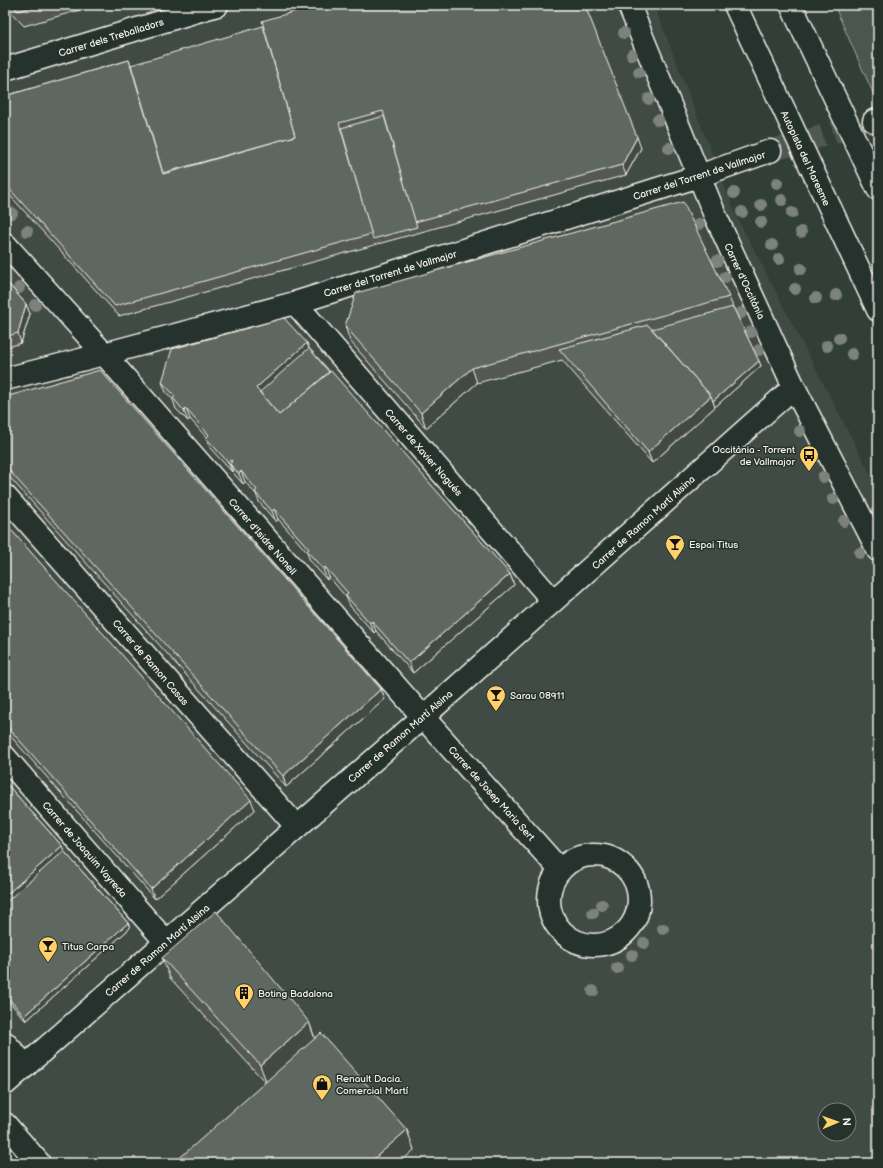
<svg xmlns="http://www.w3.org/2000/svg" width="883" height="1168" viewBox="0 0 883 1168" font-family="'Balsamiq Sans',sans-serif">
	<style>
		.built { fill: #404b44; fill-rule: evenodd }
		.green { fill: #4c564f; stroke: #a0a49c }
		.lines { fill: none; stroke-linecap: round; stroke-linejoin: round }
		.minor-tunnel { stroke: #4f5952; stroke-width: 22; stroke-dasharray: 22 11; stroke-linecap: butt }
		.minor-casing { stroke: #f4f1e8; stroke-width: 25 }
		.major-casing { stroke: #f4f1e8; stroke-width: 25 }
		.highway-casing { stroke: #f4f1e8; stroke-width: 25 }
		.minor { stroke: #26332d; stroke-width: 22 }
		.major { stroke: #26332d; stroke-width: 22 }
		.highway { stroke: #26332d; stroke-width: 22 }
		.tree { fill: #7c837b }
		.wall { fill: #525953; stroke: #f4f1e8 }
		.shaded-wall { fill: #424944; stroke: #f4f1e8 }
		.building { fill: #5f6861; stroke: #f4f1e8 }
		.labels { text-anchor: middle; stroke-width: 3; stroke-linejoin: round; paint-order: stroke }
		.street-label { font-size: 10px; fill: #f4f1e8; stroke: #26332d }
		.poi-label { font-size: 10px; fill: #f4f1e8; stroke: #26332d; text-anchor: start }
	</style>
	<rect width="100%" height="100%" fill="#323e38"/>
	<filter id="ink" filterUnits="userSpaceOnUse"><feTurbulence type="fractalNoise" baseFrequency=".025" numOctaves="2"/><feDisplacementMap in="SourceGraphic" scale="8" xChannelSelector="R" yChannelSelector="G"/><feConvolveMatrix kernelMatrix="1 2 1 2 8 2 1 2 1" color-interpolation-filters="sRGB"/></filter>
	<g filter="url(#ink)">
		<path class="built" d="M 5,5 L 654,5 L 736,215 L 878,489 L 878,1163 L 5,1163 ZM 825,1110 L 849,1110 L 849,1134 L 825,1134 Z"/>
		<path class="green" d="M 834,5 L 878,5 L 878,102 L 877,102 Z"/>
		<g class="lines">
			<path class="minor-tunnel" d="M 770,151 L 874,121"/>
			<defs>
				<g id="minor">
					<path d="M 629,5 L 715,215 L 794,387 L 878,550"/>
					<path d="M 5,69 L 217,5"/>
					<path d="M 874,121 L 878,120"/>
					<path d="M 5,244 L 104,354 L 423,717 L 560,870"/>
					<path d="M 295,303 L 553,601"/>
					<path d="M 5,379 L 104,354 L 295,303 L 699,176 L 770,151"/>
					<path d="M 5,496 L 297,827"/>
					<path d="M 5,757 L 166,942"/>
					<circle cx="594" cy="900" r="45"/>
					<path d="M 5,1043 L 26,1066"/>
					<path d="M 5,1084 L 297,827 L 423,717 L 794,387"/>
				</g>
				<g id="major">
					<path d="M 5,1124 L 39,1163"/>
					<path d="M 5,1159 L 8,1163"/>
				</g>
				<g id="highway">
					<path d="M 735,5 L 878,310"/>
					<path d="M 791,5 L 878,189"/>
				</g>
			</defs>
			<use href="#minor" class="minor-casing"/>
			<use href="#major" class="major-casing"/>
			<use href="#highway" class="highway-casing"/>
			<use href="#minor" class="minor"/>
			<use href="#major" class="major"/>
			<use href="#highway" class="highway"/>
		</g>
		<g class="tree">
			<circle cx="624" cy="33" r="6"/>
			<circle cx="632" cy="55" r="6"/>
			<circle cx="639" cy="72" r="6"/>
			<circle cx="649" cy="99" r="6"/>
			<circle cx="658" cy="120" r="6"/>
			<circle cx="669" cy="148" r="6"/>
			<circle cx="777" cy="183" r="6"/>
			<circle cx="734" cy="193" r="6"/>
			<circle cx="782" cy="200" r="6"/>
			<circle cx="761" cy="205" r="6"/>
			<circle cx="742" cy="212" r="6"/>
			<circle cx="12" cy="213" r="6"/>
			<circle cx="792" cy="213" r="6"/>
			<circle cx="761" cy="222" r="6"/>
			<circle cx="699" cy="224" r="6"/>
			<circle cx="27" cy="231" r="6"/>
			<circle cx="801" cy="232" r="6"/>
			<circle cx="772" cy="245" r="6"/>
			<circle cx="779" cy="259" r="6"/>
			<circle cx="717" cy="261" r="6"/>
			<circle cx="801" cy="269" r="6"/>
			<circle cx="725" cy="277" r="6"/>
			<circle cx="19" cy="288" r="6"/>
			<circle cx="795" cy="289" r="6"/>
			<circle cx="836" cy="295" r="6"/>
			<circle cx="816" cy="298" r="6"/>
			<circle cx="35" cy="305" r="6"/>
			<circle cx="741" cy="313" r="6"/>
			<circle cx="751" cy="332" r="6"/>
			<circle cx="839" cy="338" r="6"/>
			<circle cx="827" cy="346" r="6"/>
			<circle cx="759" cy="350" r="6"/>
			<circle cx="852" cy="354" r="6"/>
			<circle cx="800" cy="431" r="6"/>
			<circle cx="811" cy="452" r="6"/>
			<circle cx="823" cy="477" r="6"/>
			<circle cx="833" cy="499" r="6"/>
			<circle cx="844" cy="521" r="6"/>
			<circle cx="860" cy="553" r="6"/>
			<circle cx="602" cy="905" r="6"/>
			<circle cx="593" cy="913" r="6"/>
			<circle cx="663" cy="929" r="6"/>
			<circle cx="644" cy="943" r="6"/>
			<circle cx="632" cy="955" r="6"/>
			<circle cx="617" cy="968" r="6"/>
			<circle cx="593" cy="991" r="6"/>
		</g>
		<g class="wall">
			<path d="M 5,5 L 84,5 L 82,7 L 83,9 L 24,26 L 5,6 Z"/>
			<path d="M 129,60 L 131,65 L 641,148 L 626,175 L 119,316 L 5,190 L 5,96 Z"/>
			<path d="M 5,280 L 26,304 L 30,314 L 21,343 L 5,348 Z"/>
			<path d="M 729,297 L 733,307 L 761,366 L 652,463 L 562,360 L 477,383 L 426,428 L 350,341 L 345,326 Z"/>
			<path d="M 307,343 L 309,348 L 510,574 L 514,585 L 413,673 L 376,631 L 374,633 L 350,606 L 346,597 L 329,577 L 327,580 L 310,561 L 307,552 L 278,519 L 276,522 L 259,502 L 256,494 L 245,482 L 243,484 L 234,474 L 233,471 L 232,472 L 210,448 L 207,438 L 190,419 L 188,421 L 176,409 L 173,400 L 166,392 L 162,382 Z"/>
			<path d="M 5,397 L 381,689 L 385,699 L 286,787 L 5,472 Z"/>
			<path d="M 5,523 L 255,810 L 155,899 L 5,730 Z"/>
			<path d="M 5,782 L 62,846 L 64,851 L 128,923 L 130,928 L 26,1021 L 5,997 Z"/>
			<path d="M 162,958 L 309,1022 L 315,1038 L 407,1130 L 414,1150 L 265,1082 L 170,978 Z"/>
		</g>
		<g class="shaded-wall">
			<path d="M 637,137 L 641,148 L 626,175 L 622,165 Z"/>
			<path d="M 26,304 L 30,314 L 21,343 L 18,333 Z"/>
			<path d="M 307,343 L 311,354 L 261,397 L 256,388 Z"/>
			<path d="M 759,361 L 761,366 L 715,407 L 713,401 Z"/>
			<path d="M 472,368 L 477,383 L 426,428 L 421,413 Z"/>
			<path d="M 711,396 L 715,407 L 652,463 L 648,452 Z"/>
			<path d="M 186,409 L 190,419 L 188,421 L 184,411 Z"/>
			<path d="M 231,460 L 233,467 L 230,464 L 233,471 L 232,472 L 228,462 Z"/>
			<path d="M 241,471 L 245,482 L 243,484 L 239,474 Z"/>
			<path d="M 274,509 L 278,519 L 276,522 L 272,511 Z"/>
			<path d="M 325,567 L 329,577 L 327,580 L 323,569 Z"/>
			<path d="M 510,574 L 514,585 L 413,673 L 409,663 Z"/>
			<path d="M 372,621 L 376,631 L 374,633 L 370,623 Z"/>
			<path d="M 381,689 L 385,699 L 286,787 L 283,776 Z"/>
			<path d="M 251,800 L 255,810 L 155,899 L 151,889 Z"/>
			<path d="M 62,846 L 66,856 L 5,910 L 5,896 Z"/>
			<path d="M 128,923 L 130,928 L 26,1021 L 24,1016 Z"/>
			<path d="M 309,1022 L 316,1042 L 267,1084 L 260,1065 Z"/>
			<path d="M 407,1130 L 414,1150 L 399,1163 L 369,1163 Z"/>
		</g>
		<g class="building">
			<path d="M 12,5 L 40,5 L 18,11 Z"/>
			<path d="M 317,5 L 585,5 L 637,137 L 622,165 L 415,222 L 383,111 L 339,123 L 372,234 L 115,306 L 5,184 L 5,96 L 129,60 L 163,174 L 295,136 L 262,21 Z"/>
			<path d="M 263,26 L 295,136 L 163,173 L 131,65 Z"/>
			<path d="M 384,116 L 417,227 L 373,239 L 341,128 Z"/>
			<path d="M 683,202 L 729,297 L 472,368 L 421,413 L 345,326 L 356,293 Z"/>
			<path d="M 5,280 L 26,304 L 18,333 L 5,337 Z"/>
			<path d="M 733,307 L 759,361 L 713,401 L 711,396 L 652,329 Z"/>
			<path d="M 284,318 L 307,343 L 256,388 L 279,415 L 331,371 L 510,574 L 409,663 L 372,621 L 370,623 L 346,596 L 348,593 L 325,567 L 323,569 L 307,551 L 309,549 L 274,509 L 272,511 L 255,492 L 257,490 L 241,471 L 239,474 L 230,464 L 232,461 L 231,460 L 228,462 L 206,438 L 209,435 L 186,409 L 184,411 L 173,398 L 175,396 L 162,382 L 172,349 Z"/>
			<path d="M 648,325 L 711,396 L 648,452 L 559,349 Z"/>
			<path d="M 309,348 L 329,372 L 279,415 L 260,392 Z"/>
			<path d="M 100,370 L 381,689 L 283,776 L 5,466 L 5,397 Z"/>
			<path d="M 5,523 L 251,800 L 151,889 L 5,724 Z"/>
			<path d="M 5,782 L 62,846 L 5,896 Z"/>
			<path d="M 64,851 L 128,923 L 24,1016 L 5,994 L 5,903 Z"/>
			<path d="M 216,911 L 309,1022 L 260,1065 L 162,958 Z"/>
			<path d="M 321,1033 L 407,1130 L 369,1163 L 174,1163 Z"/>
		</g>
	</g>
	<defs>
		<symbol id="bus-pin" viewBox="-11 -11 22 30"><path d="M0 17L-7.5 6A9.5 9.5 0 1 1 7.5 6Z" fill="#ffd166" stroke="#26332d"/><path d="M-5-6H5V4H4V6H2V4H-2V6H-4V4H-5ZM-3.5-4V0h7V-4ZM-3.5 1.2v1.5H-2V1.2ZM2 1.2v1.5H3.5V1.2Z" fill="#111"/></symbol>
		<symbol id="bar-pin" viewBox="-11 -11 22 30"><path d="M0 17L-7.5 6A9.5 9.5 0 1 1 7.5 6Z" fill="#ffd166" stroke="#26332d"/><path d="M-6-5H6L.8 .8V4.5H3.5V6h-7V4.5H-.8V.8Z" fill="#111"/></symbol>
		<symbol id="building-pin" viewBox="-11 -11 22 30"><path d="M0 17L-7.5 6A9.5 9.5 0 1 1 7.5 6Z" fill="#ffd166" stroke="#26332d"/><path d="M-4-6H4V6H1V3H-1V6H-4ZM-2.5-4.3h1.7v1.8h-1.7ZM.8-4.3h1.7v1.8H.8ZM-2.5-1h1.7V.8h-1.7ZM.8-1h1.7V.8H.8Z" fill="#111"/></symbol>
		<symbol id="shop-pin" viewBox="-11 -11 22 30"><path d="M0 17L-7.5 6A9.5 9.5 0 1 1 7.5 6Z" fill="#ffd166" stroke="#26332d"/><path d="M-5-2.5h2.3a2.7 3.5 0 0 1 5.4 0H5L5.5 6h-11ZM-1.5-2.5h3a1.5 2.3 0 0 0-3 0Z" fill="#111"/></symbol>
	</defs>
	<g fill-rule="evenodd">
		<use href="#bus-pin" x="798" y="444" width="22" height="30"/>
		<use href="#bar-pin" x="664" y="533" width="22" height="30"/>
		<use href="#bar-pin" x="485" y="684" width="22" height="30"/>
		<use href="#bar-pin" x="37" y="935" width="22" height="30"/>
		<use href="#building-pin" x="233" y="982" width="22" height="30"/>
		<use href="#shop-pin" x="311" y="1073" width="22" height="30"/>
	</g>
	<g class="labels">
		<g class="street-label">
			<text transform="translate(111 37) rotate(-17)" y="4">Carrer dels Treballadors</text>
			<text transform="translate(806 158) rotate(65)" y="4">Autopista del Maresme</text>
			<text transform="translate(699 175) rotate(-18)" y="4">Carrer del Torrent de Vallmajor</text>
			<text transform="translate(390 273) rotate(-17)" y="4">Carrer del Torrent de Vallmajor</text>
			<text transform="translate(745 281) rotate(65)" y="4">Carrer d'Occitània</text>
			<text transform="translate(424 452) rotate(49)" y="4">Carrer de Xavier Nogués</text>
			<text transform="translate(643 522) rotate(-42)" y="4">Carrer de Ramon Martí Alsina</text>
			<text transform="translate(263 536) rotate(49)" y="4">Carrer d'Isidre Nonell</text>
			<text transform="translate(151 662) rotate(49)" y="4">Carrer de Ramon Casas</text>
			<text transform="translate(400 736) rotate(-41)" y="4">Carrer de Ramon Martí Alsina</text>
			<text transform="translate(492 793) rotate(48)" y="4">Carrer de Josep Maria Sert</text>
			<text transform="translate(85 849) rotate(49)" y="4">Carrer de Joaquim Vayreda</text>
			<text transform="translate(157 950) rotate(-41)" y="4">Carrer de Ramon Martí Alsina</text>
		</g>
		<g class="poi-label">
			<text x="795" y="453" text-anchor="end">Occitània - Torrent<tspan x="795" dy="12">de Vallmajor</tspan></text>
			<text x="689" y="548">Espai Titus</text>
			<text x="510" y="699">Sarau 08911</text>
			<text x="62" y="950">Titus Carpa</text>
			<text x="258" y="997">Boting Badalona</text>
			<text x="336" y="1082">Renault Dacia.<tspan x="336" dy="12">Comercial Martí</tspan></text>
		</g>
	</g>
	<rect width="883" height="1168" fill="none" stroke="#26332d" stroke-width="20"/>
	<rect x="10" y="10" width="863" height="1148" fill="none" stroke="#f4f1e8" stroke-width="1.5" filter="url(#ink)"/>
	<g transform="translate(837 1122) rotate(88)"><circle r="19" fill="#26332d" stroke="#787f78"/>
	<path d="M0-3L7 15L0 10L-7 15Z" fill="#ffd166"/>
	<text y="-6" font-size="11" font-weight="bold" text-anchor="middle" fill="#f4f1e8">N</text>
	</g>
</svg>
